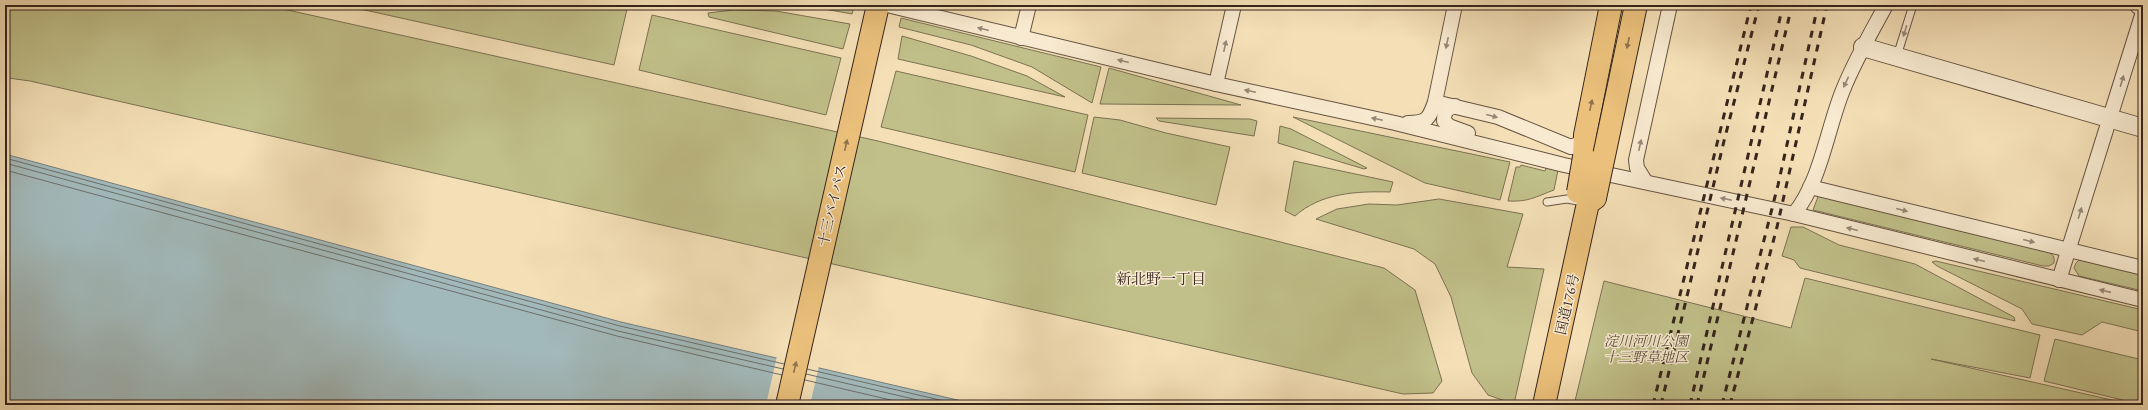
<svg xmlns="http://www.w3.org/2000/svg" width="2148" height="410" viewBox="0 0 2148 410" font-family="'EB Garamond','Noto Serif JP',serif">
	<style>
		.green { fill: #c1c08a; stroke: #7c7253 }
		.water { fill: #a2b9ba; stroke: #777d7b }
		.pier { fill: #f4dfb6 }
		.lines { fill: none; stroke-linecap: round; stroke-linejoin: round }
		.shore { stroke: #6c6e6b; stroke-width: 1 }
		.service-casing { stroke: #665342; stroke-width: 9 }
		.minor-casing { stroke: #665342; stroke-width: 16 }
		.tertiary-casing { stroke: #665342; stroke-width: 20 }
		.trunk-casing { stroke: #36241c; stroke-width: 24 }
		.service { stroke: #f8ead0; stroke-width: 7 }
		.minor { stroke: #f8ead0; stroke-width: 14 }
		.tertiary { stroke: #f8ead0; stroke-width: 18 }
		.trunk { stroke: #eac07b; stroke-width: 22 }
		.rail { stroke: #36241c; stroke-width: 3; stroke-dasharray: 7 7; stroke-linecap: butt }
		.trunk-bridge-casing { stroke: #36241c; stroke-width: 24; stroke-linecap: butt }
		.trunk-bridge { stroke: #eac07b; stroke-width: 22 }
		.oneway { fill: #978776 }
		.oneway2 { fill: #90724c }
		.labels { text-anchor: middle; stroke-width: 3; stroke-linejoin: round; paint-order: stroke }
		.street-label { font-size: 14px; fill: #36241c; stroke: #f8ead0 }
		.park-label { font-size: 14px; font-style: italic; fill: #594b38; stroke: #f8ead0 }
		.neighbourhood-label { font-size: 15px; fill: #36241c; stroke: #f8ead0 }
	</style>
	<rect width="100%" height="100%" fill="#f4dfb6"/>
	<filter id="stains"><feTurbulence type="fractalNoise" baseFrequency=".005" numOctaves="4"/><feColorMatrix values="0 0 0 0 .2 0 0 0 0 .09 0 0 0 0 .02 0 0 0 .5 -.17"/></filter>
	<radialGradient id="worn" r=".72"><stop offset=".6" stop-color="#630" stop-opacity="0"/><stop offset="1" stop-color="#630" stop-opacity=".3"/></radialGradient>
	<g class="green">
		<path d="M 5,5 L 265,5 L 878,141 L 1384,268 L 1415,290 L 1442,381 L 1433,393 L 1403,394 L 30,81 L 8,78 L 5,76 Z"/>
		<path d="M 342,5 L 610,5 L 627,9 L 614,65 Z"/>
		<path d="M 802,5 L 845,5 L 854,7 L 852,14 Z"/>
		<path d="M 733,10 L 776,11 L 850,24 L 843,49 L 709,17 L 708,13 Z"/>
		<path d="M 652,15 L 841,58 L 826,115 L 639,70 Z"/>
		<path d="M 901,18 L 1101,67 L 1092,103 L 1032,67 L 971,45 L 899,27 Z"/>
		<path d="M 902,36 L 971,56 L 1027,76 L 1065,97 L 898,59 Z"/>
		<path d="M 1109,68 L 1241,105 L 1100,104 Z"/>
		<path d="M 896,71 L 1088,115 L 1075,172 L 881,127 Z"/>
		<path d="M 1094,117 L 1120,120 L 1166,133 L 1230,147 L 1216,205 L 1082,173 Z"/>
		<path d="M 1293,117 L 1510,162 L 1500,200 L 1425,183 Z"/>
		<path d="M 1156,118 L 1250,119 L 1257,121 L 1254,136 L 1159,121 Z"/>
		<path d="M 1280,126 L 1291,129 L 1367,168 L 1364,169 L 1278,143 Z"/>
		<path d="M 1294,161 L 1393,182 L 1390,192 C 1356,191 1321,193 1295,216 L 1285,211 Z"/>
		<path d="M 1521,165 L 1545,171 L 1546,168 L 1558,170 L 1554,190 C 1535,197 1529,202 1508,201 L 1516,167 L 1520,167 Z"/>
		<path d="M 1819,194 L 2047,251 C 2053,254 2055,257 2054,263 L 2049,266 L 2043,266 L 1813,210 Z"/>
		<path d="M 1439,199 L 1523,214 L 1507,267 L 1544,269 L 1514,404 L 1488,395 L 1472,373 L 1451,297 L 1435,264 L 1414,249 L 1316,219 L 1337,209 L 1369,204 L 1397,205 Z"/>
		<path d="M 1791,227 L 1803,227 L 1839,245 L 1915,264 L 2014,317 L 2015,321 L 1800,268 L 1794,260 L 1782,256 Z"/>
		<path d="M 2080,259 L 2143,273 L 2143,291 L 2079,276 L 2074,268 L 2076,263 Z"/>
		<path d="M 1936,261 L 2143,310 L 2143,332 L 2102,322 L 2082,335 L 2032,324 L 2022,309 L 1937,266 L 1932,262 Z"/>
		<path d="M 1805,278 L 2040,335 L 2030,378 L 1931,359 L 2134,405 L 1574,405 L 1604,281 L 1791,328 Z"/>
		<path d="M 2055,339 L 2143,360 L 2143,405 L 2044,381 Z"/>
	</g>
	<path class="water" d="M 5,154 L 621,322 L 979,405 L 5,405 Z"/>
	<path class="pier" d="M 777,356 L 819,366 L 810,405 L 766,405 Z"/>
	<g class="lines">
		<g class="shore">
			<path d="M 5,158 L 620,326 L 784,364"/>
			<path d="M 5,163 L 618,331 L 783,369"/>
			<path d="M 5,170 L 617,336 L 782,375"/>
			<path d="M 807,369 L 961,405"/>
			<path d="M 806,374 L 939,405"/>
			<path d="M 805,380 L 912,405"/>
		</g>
		<defs>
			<g id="service">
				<path d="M 1897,56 L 1913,5"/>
				<path d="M 1547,202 L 1567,199 L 1578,201"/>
			</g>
			<g id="minor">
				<path d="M 887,5 L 1216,84 L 1395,123 L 1564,165 L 1794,214 L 2143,300"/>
				<path d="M 1021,38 L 1029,5"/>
				<path d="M 1216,84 L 1234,5"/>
				<path d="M 1435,102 L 1498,117 L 1571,147 L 1578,144 L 1585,135"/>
				<path d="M 1455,106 C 1446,109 1444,112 1444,121 L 1449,126 L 1468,133"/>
				<path d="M 1408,123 C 1427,123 1429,119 1435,102 L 1455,5"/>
				<path d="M 1645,181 L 1637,168 L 1636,160 L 1670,5"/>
				<path d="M 1810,187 L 2143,268"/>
				<path d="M 1794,214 C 1821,181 1827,129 1843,90 C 1855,60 1871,33 1886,5"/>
				<path d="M 2059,280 L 2143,12"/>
			</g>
			<g id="tertiary">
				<path d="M 2139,5 L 2143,6"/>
				<path d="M 1863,47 L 2143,128"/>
			</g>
			<g id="trunk">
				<path d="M 1584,157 L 1585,135 L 1611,5"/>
				<path d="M 787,405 L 878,5"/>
				<path d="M 1544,405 L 1588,203 L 1595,198"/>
			</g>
		</defs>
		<use href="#service" class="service-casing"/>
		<use href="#minor" class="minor-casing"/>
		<use href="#tertiary" class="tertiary-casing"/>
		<use href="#trunk" class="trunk-casing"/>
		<use href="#service" class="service"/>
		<use href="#minor" class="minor"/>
		<use href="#tertiary" class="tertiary"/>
		<use href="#trunk" class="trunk"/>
		<g class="rail">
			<path d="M 1653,405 L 1751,5"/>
			<path d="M 1661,405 L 1724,141 L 1759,5"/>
			<path d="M 1690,405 L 1783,5"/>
			<path d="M 1697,405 L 1792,5"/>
			<path d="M 1722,405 L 1778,185 L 1818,5"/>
			<path d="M 1730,405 L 1777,227 L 1827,5"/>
		</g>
		<defs>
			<g id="trunk-bridge">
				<path d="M 1578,192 L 1584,157"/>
				<path d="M 1595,198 L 1636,5"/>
			</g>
		</defs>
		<use href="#trunk-bridge" class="trunk-bridge-casing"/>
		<use href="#trunk-bridge" class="trunk-bridge"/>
	</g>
	<defs><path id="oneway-solid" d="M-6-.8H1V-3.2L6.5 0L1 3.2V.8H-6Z"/></defs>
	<g class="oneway">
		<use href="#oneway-solid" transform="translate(983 29) rotate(-166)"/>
		<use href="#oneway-solid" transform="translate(1905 31) rotate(107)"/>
		<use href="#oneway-solid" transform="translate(1447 43) rotate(102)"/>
		<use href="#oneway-solid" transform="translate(1225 46) rotate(-78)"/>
		<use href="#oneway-solid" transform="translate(1123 61) rotate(-166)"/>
		<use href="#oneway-solid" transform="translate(2122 81) rotate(-73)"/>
		<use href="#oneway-solid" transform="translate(1846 82) rotate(115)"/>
		<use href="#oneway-solid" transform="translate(1250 91) rotate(-168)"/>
		<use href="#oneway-solid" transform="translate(1492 116) rotate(15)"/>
		<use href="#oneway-solid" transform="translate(1377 119) rotate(-168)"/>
		<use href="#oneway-solid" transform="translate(1640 145) rotate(-78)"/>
		<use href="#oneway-solid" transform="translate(1726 199) rotate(-168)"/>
		<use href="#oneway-solid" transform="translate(1902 210) rotate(14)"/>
		<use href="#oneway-solid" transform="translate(2080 213) rotate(-73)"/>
		<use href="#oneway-solid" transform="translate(1852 229) rotate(-166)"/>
		<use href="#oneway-solid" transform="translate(2029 241) rotate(14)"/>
		<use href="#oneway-solid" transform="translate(1979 260) rotate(-166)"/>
		<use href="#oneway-solid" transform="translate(2105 291) rotate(-167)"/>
	</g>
	<g class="oneway2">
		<use href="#oneway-solid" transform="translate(1628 43) rotate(102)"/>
		<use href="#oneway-solid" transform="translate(1591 105) rotate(-78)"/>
		<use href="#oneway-solid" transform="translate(846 145) rotate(-77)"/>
		<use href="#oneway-solid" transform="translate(795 367) rotate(-77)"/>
	</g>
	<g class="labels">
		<g class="street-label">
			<text transform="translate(832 205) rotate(-77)" y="5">十三バイパス</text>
			<text transform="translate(1567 304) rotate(-77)" y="5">国道176号</text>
		</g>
		<g class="park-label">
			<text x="1646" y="346">淀川河川公園<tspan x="1646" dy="16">十三野草地区</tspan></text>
		</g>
		<g class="neighbourhood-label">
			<text x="1161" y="284">新北野一丁目</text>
		</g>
	</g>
	<rect width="2148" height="410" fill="none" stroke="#f4dfb6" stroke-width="20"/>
	<rect x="6" y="6" width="2136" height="398" fill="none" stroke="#36241c" stroke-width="2"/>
	<rect x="10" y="10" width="2128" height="390" fill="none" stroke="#36241c"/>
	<rect width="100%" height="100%" filter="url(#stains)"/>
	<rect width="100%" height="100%" fill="url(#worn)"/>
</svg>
